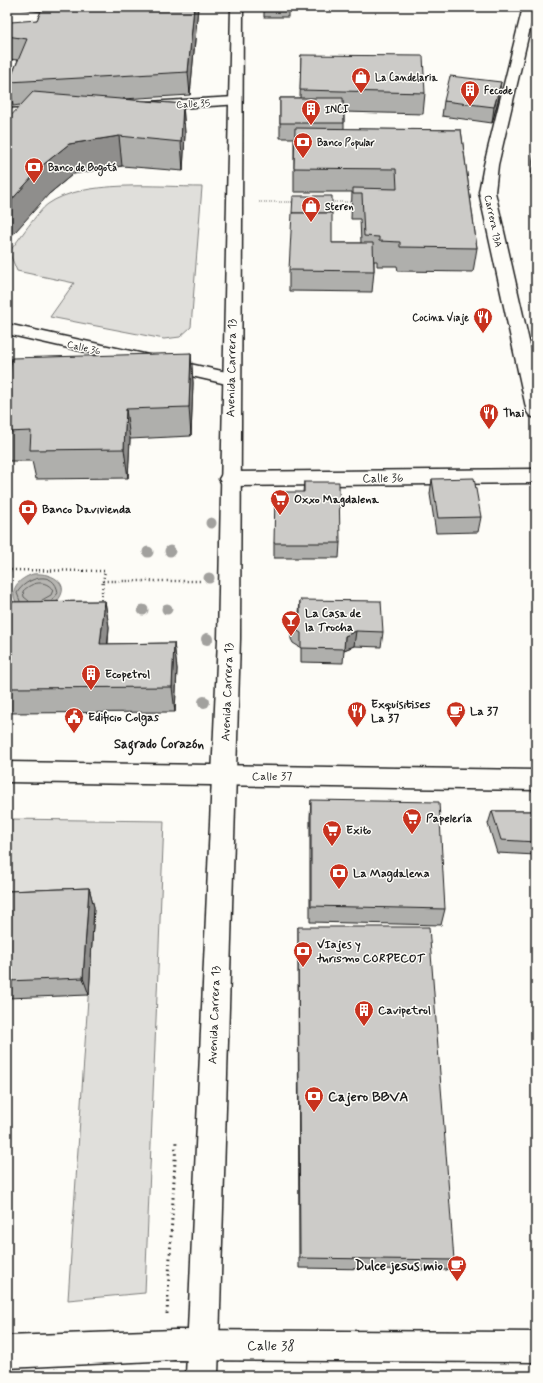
<svg xmlns="http://www.w3.org/2000/svg" width="543" height="1383" viewBox="0 0 543 1383" font-family="Mynerve,sans-serif">
	<style>
		.green { fill: #e0dfdb; stroke: #7e7e7c }
		.water { fill: #b7b6b2; stroke: #797876 }
		.lines { fill: none; stroke-linecap: round; stroke-linejoin: round }
		.shore { stroke: #5a5a58; stroke-width: 1 }
		.minor-casing { stroke: #1c1c1c; stroke-width: 3 }
		.major-casing { stroke: #1c1c1c; stroke-width: 3 }
		.path-far2 { stroke: #1c1c1c; stroke-width: 1.5; stroke-dasharray: 0.5 2; stroke-linecap: butt }
		.path-far1 { stroke: #1c1c1c; stroke-width: 2.5; stroke-dasharray: 1 3; stroke-linecap: butt }
		.path { stroke: #1c1c1c; stroke-width: 3; stroke-dasharray: 1.5 4; stroke-linecap: butt }
		.minor { fill: #fdfcf7; fill-rule: evenodd }
		.major { fill: #fdfcf7; fill-rule: evenodd }
		.tree { fill: #a2a19e }
		.wall { fill: #afafac; stroke: #1c1c1c }
		.shaded-wall { fill: #8f8e8c; stroke: #1c1c1c }
		.building { fill: #cccbc8; stroke: #1c1c1c }
		.labels { text-anchor: middle; stroke-width: 3; stroke-linejoin: round; paint-order: stroke }
		.far-poi-label { font-size: 10px; font-weight: bold; fill: #1c1c1c; stroke: #fdfcf7; text-anchor: start }
		.far-street-label { font-size: 10px; fill: #1c1c1c; stroke: #fdfcf7 }
		.street-label { font-size: 12px; fill: #1c1c1c; stroke: #fdfcf7 }
		.poi-label { font-size: 12px; font-weight: bold; fill: #1c1c1c; stroke: #fdfcf7; text-anchor: start }
		.neighbourhood-label { font-size: 13px; font-weight: bold; fill: #1c1c1c; stroke: #fdfcf7 }
		.near-poi-label { font-size: 14px; font-weight: bold; fill: #1c1c1c; stroke: #fdfcf7; text-anchor: start }
		.near-street-label { font-size: 14px; fill: #1c1c1c; stroke: #fdfcf7 }
	</style>
	<rect width="100%" height="100%" fill="#fdfcf7"/>
	<filter id="ink" filterUnits="userSpaceOnUse"><feTurbulence type="fractalNoise" baseFrequency=".025" numOctaves="2"/><feDisplacementMap in="SourceGraphic" scale="8" xChannelSelector="R" yChannelSelector="G"/><feConvolveMatrix kernelMatrix="1 2 1 2 8 2 1 2 1" color-interpolation-filters="sRGB"/></filter>
	<g filter="url(#ink)">
		<g class="green">
			<path d="M 202,187 L 191,327 L 180,337 L 164,339 L 50,317 L 74,283 L 17,271 L 9,252 C 18,241 38,211 48,204 C 83,179 160,187 202,187 Z"/>
			<path d="M 7,819 L 164,821 L 145,1293 L 68,1300 L 94,908 L 7,910 Z"/>
		</g>
		<path class="water" d="M 33,574 C 54,572 75,586 53,605 L 17,604 C 8,589 19,579 33,574 Z"/>
		<g class="lines">
			<g class="shore">
				<path d="M 20,601 L 17,593 C 26,577 55,569 58,593 L 52,600"/>
				<path d="M 29,601 L 24,597 L 23,591 C 32,582 45,579 53,590 L 51,595 L 42,600"/>
			</g>
			<defs>
				<g id="minor">
					<path d="M 523,7 L 535,7 L 498,165 L 495,192 L 536,372 L 536,418 L 530,416 L 527,412 L 479,192 L 484,165 Z"/>
					<path d="M 235,97 L 240,98 L 242,101 L 240,104 L 148,110 L 143,109 L 141,106 L 143,103 L 148,102 Z"/>
					<path d="M 44,107 L 49,108 L 51,111 L 49,114 L 7,117 L 7,109 Z"/>
					<path d="M 7,324 L 231,373 L 237,375 L 240,379 L 237,383 L 231,385 L 7,334 Z"/>
					<path d="M 536,469 L 536,483 L 229,486 L 222,484 L 219,479 L 222,474 L 229,472 Z"/>
					<path d="M 7,762 L 536,770 L 536,790 L 7,782 Z"/>
					<path d="M 175,1330 L 536,1332 L 536,1362 L 175,1360 L 7,1368 L 7,1336 Z"/>
				</g>
				<path id="major" d="M 231,7 L 243,7 L 240,639 L 218,1376 L 186,1376 L 218,639 Z"/>
			</defs>
			<use href="#minor" class="minor-casing"/>
			<use href="#major" class="major-casing"/>
			<g class="path-far2">
				<path d="M 259,202 L 296,202"/>
				<path d="M 329,202 L 354,202"/>
			</g>
			<g class="path-far1">
				<path d="M 7,570 L 105,571 L 103,581 L 202,581"/>
				<path d="M 101,604 L 103,581"/>
			</g>
			<path class="path" d="M 167,1314 L 176,1141"/>
			<use href="#minor" class="minor"/>
			<use href="#major" class="major"/>
		</g>
		<g class="tree">
			<circle cx="211" cy="523" r="5.5"/>
			<circle cx="170" cy="551" r="5.5"/>
			<circle cx="148" cy="552" r="5.5"/>
			<circle cx="209" cy="578" r="5.5"/>
			<circle cx="167" cy="609" r="5.5"/>
			<circle cx="143" cy="610" r="5.5"/>
			<circle cx="207" cy="639" r="6"/>
			<circle cx="204" cy="702" r="6"/>
		</g>
		<g class="wall">
			<path d="M 13,7 L 198,7 L 190,95 L 123,99 L 183,104 L 185,134 L 183,171 L 122,166 L 73,174 L 49,194 L 20,105 L 13,106 L 9,82 L 18,60 L 7,59 L 7,28 L 37,20 L 41,12 Z"/>
			<rect x="264" y="7" width="24" height="10"/>
			<path d="M 301,55 L 425,93 L 423,114 L 344,112 L 344,129 L 461,130 L 477,248 L 473,272 L 398,271 L 397,266 L 377,266 L 377,261 L 374,261 L 374,271 L 372,292 L 289,291 L 289,270 L 332,243 L 361,243 L 360,219 L 351,219 L 352,192 L 294,192 L 294,138 L 280,138 L 280,98 L 300,98 Z"/>
			<path d="M 499,97 L 492,123 L 442,116 L 444,101 Z"/>
			<path d="M 536,137 L 536,178 L 531,178 L 534,150 Z"/>
			<path d="M 191,353 L 193,383 L 191,436 L 130,439 L 128,478 L 36,479 L 32,461 L 7,461 L 7,389 Z"/>
			<path d="M 432,479 L 481,517 L 478,532 L 436,533 L 430,494 Z"/>
			<path d="M 304,482 L 340,543 L 339,558 L 274,558 L 274,543 L 303,492 Z"/>
			<path d="M 300,600 L 383,632 L 381,647 L 354,646 L 344,650 L 343,663 L 301,662 L 301,648 L 293,643 L 291,639 L 291,624 L 299,613 Z"/>
			<path d="M 105,601 L 109,627 L 108,644 L 174,643 L 177,669 L 175,712 L 7,713 L 7,602 Z"/>
			<path d="M 311,800 L 445,909 L 441,925 L 310,922 L 310,817 Z"/>
			<path d="M 492,811 L 536,811 L 536,855 L 497,853 L 488,824 Z"/>
			<path d="M 89,888 L 94,907 L 89,995 L 7,998 L 7,891 Z"/>
			<path d="M 298,927 L 454,1260 L 447,1270 L 299,1268 L 298,945 Z"/>
		</g>
		<g class="shaded-wall">
			<path d="M 194,7 L 198,7 L 190,95 L 188,72 Z"/>
			<path d="M 501,82 L 499,97 L 492,123 L 494,107 Z"/>
			<path d="M 183,104 L 185,134 L 183,171 L 181,142 Z"/>
			<path d="M 119,136 L 122,166 L 73,174 L 49,194 L 7,241 L 7,205 L 44,164 L 69,144 Z"/>
			<path d="M 191,353 L 193,383 L 191,436 L 189,407 Z"/>
			<path d="M 126,409 L 130,439 L 128,478 L 124,449 Z"/>
			<path d="M 105,601 L 109,627 L 105,670 L 100,644 Z"/>
			<path d="M 356,631 L 354,646 L 344,650 L 345,636 Z"/>
			<path d="M 174,643 L 177,669 L 175,712 L 172,687 Z"/>
			<path d="M 89,888 L 94,907 L 89,995 L 83,978 Z"/>
		</g>
		<g class="building">
			<path d="M 43,7 L 194,7 L 188,72 L 9,82 L 27,39 L 7,36 L 7,28 L 11,22 L 37,20 Z"/>
			<rect x="264" y="7" width="24" height="2"/>
			<path d="M 301,55 L 423,56 L 425,93 L 300,90 Z"/>
			<path d="M 450,76 L 501,82 L 494,107 L 444,101 Z"/>
			<path d="M 33,92 L 183,104 L 181,142 L 119,136 L 69,144 L 44,164 L 7,205 L 7,120 Z"/>
			<path d="M 280,98 L 343,98 L 344,123 L 280,123 Z"/>
			<path d="M 295,128 L 461,130 L 477,248 L 400,247 L 400,242 L 379,241 L 379,237 L 364,236 L 362,194 L 353,194 L 353,188 L 397,189 L 396,169 L 294,168 Z"/>
			<path d="M 536,139 L 536,162 L 533,162 Z"/>
			<path d="M 293,196 L 332,196 L 332,213 L 292,213 Z"/>
			<path d="M 292,213 L 332,213 L 332,243 L 373,243 L 374,271 L 289,270 Z"/>
			<path d="M 191,353 L 189,407 L 126,409 L 124,449 L 30,450 L 31,431 L 7,432 L 7,389 L 12,358 Z"/>
			<path d="M 474,478 L 481,517 L 438,518 L 432,479 Z"/>
			<path d="M 304,482 L 339,482 L 340,543 L 274,543 L 275,492 L 304,492 Z"/>
			<path d="M 300,600 L 381,601 L 383,632 L 356,631 L 345,636 L 344,649 L 301,648 L 301,633 L 293,628 L 291,624 L 293,617 L 300,613 Z"/>
			<path d="M 105,601 L 100,644 L 174,643 L 172,687 L 7,688 L 7,602 Z"/>
			<path d="M 311,800 L 439,802 L 445,909 L 311,906 Z"/>
			<path d="M 492,811 L 536,811 L 536,842 L 501,840 Z"/>
			<path d="M 89,888 L 83,978 L 7,981 L 7,891 Z"/>
			<path d="M 298,927 L 429,927 L 454,1260 L 300,1258 Z"/>
		</g>
	</g>
	<defs>
		<symbol id="shop-pin" viewBox="-11 -11 22 30"><path d="M0 17L-7.5 6A9.5 9.5 0 1 1 7.5 6Z" fill="#c8321e" stroke="#fdfcf7"/><path d="M-5-2.5h2.3a2.7 3.5 0 0 1 5.4 0H5L5.5 6h-11ZM-1.5-2.5h3a1.5 2.3 0 0 0-3 0Z" fill="#fff"/></symbol>
		<symbol id="building-pin" viewBox="-11 -11 22 30"><path d="M0 17L-7.5 6A9.5 9.5 0 1 1 7.5 6Z" fill="#c8321e" stroke="#fdfcf7"/><path d="M-4-6H4V6H1V3H-1V6H-4ZM-2.5-4.3h1.7v1.8h-1.7ZM.8-4.3h1.7v1.8H.8ZM-2.5-1h1.7V.8h-1.7ZM.8-1h1.7V.8H.8Z" fill="#fff"/></symbol>
		<symbol id="bank-pin" viewBox="-11 -11 22 30"><path d="M0 17L-7.5 6A9.5 9.5 0 1 1 7.5 6Z" fill="#c8321e" stroke="#fdfcf7"/><path d="M-6-4H6V4H-6ZM0-2.3a2.3 2.3 0 1 0 0 4.6a2.3 2.3 0 1 0 0-4.6Z" fill="#fff"/></symbol>
		<symbol id="restaurant-pin" viewBox="-11 -11 22 30"><path d="M0 17L-7.5 6A9.5 9.5 0 1 1 7.5 6Z" fill="#c8321e" stroke="#fdfcf7"/><path d="M-5-6h1v4h1v-4h1v4h1v-4h1v5L-1.5 .5V6h-2V.5L-5-1ZM5-6V6H3V1.5H1.5Q1.5-4 5-6Z" fill="#fff"/></symbol>
		<symbol id="supermarket-pin" viewBox="-11 -11 22 30"><path d="M0 17L-7.5 6A9.5 9.5 0 1 1 7.5 6Z" fill="#c8321e" stroke="#fdfcf7"/><path d="M-6-5.5h2.5l.6 2H6L4.5 2H-2.5L-4.4-4H-6ZM-1.5 3.2a1.3 1.3 0 1 0 .1 0ZM3 3.2a1.3 1.3 0 1 0 .1 0Z" fill="#fff"/></symbol>
		<symbol id="bar-pin" viewBox="-11 -11 22 30"><path d="M0 17L-7.5 6A9.5 9.5 0 1 1 7.5 6Z" fill="#c8321e" stroke="#fdfcf7"/><path d="M-6-5H6L.8 .8V4.5H3.5V6h-7V4.5H-.8V.8Z" fill="#fff"/></symbol>
		<symbol id="cafe-pin" viewBox="-11 -11 22 30"><path d="M0 17L-7.5 6A9.5 9.5 0 1 1 7.5 6Z" fill="#c8321e" stroke="#fdfcf7"/><path d="M-5.5-4.5H6V0H3Q3 3.5 0 3.5H-2.5Q-5.5 3.5-5.5 0ZM3-3.2v2h1.7v-2ZM-6 4.5H4V6H-6Z" fill="#fff"/></symbol>
		<symbol id="civic-pin" viewBox="-11 -11 22 30"><path d="M0 17L-7.5 6A9.5 9.5 0 1 1 7.5 6Z" fill="#c8321e" stroke="#fdfcf7"/><path d="M-.6-6.5H3V-4.5H.6V-3L4-1V1h2V6H-6V1h2V-1L-.6-3ZM-1.2 2.5V6h2.4V2.5Z" fill="#fff"/></symbol>
	</defs>
	<g fill-rule="evenodd">
		<use href="#shop-pin" x="350" y="66" width="22" height="30"/>
		<use href="#building-pin" x="459" y="79" width="22" height="30"/>
		<use href="#building-pin" x="300" y="98" width="22" height="30"/>
		<use href="#bank-pin" x="292" y="131" width="22" height="30"/>
		<use href="#bank-pin" x="23" y="156" width="22" height="30"/>
		<use href="#shop-pin" x="300" y="195" width="22" height="30"/>
		<use href="#restaurant-pin" x="472" y="306" width="22" height="30"/>
		<use href="#restaurant-pin" x="478" y="402" width="22" height="30"/>
		<use href="#supermarket-pin" x="269" y="488" width="22" height="30"/>
		<use href="#bank-pin" x="17" y="498" width="22" height="30"/>
		<use href="#bar-pin" x="280" y="609" width="22" height="30"/>
		<use href="#building-pin" x="80" y="663" width="22" height="30"/>
		<use href="#restaurant-pin" x="346" y="700" width="22" height="30"/>
		<use href="#cafe-pin" x="445" y="700" width="22" height="30"/>
		<use href="#civic-pin" x="63" y="706" width="22" height="30"/>
		<use href="#supermarket-pin" x="401" y="807" width="22" height="30"/>
		<use href="#supermarket-pin" x="321" y="819" width="22" height="30"/>
		<use href="#bank-pin" x="328" y="862" width="22" height="30"/>
		<use href="#bank-pin" x="292" y="940" width="22" height="30"/>
		<use href="#building-pin" x="353" y="999" width="22" height="30"/>
		<use href="#bank-pin" x="303" y="1085" width="22" height="30"/>
		<use href="#cafe-pin" x="446" y="1254" width="22" height="30"/>
	</g>
	<g class="labels">
		<g class="far-poi-label">
			<text x="375" y="81">La Candelaria</text>
			<text x="484" y="94">Fecode</text>
			<text x="325" y="113">INCI</text>
			<text x="317" y="146">Banco Popular</text>
			<text x="48" y="171">Banco de Bogotá</text>
			<text x="325" y="210">Steren</text>
			<text x="469" y="321" text-anchor="end">Cocina Viaje</text>
		</g>
		<g class="far-street-label">
			<text transform="translate(193 103) rotate(-3)" y="4">Calle 35</text>
			<text transform="translate(494 221) rotate(78)" y="4">Carrera 13A</text>
			<text transform="translate(84 347) rotate(13)" y="4">Calle 36</text>
		</g>
		<g class="street-label">
			<text transform="translate(231 368) rotate(-89)" y="4">Avenida Carrera 13</text>
			<text transform="translate(383 478) rotate(-1)" y="4">Calle 36</text>
			<text transform="translate(227 692) rotate(-88)" y="4">Avenida Carrera 13</text>
			<text x="272" y="780">Calle 37</text>
			<text transform="translate(214 1015) rotate(-88)" y="4">Avenida Carrera 13</text>
		</g>
		<g class="poi-label">
			<text x="503" y="417">Thai</text>
			<text x="294" y="503">Oxxo Magdalena</text>
			<text x="42" y="513">Banco Davivienda</text>
			<text x="305" y="617">La Casa de<tspan x="305" dy="14">la Trocha</tspan></text>
			<text x="105" y="678">Ecopetrol</text>
			<text x="371" y="708">Exquisitises<tspan x="371" dy="14">La 37</tspan></text>
			<text x="470" y="715">La 37</text>
			<text x="88" y="721">Edificio Colgas</text>
			<text x="426" y="822">Papelería</text>
			<text x="346" y="834">Exito</text>
			<text x="353" y="877">La Magdalena</text>
			<text x="317" y="948">VIajes y<tspan x="317" dy="14">turismo CORPECOT</tspan></text>
			<text x="378" y="1014">Cavipetrol</text>
		</g>
		<g class="neighbourhood-label">
			<text x="159" y="748">Sagrado Corazón</text>
		</g>
		<g class="near-poi-label">
			<text x="328" y="1101">Cajero BBVA</text>
			<text x="443" y="1270" text-anchor="end">Dulce jesus mio</text>
		</g>
		<g class="near-street-label">
			<text x="271" y="1350">Calle 38</text>
		</g>
	</g>
	<rect width="543" height="1383" fill="none" stroke="#fdfcf7" stroke-width="24"/>
	<rect x="12" y="12" width="519" height="1359" fill="none" stroke="#1c1c1c" stroke-width="1.5" filter="url(#ink)"/>
</svg>
